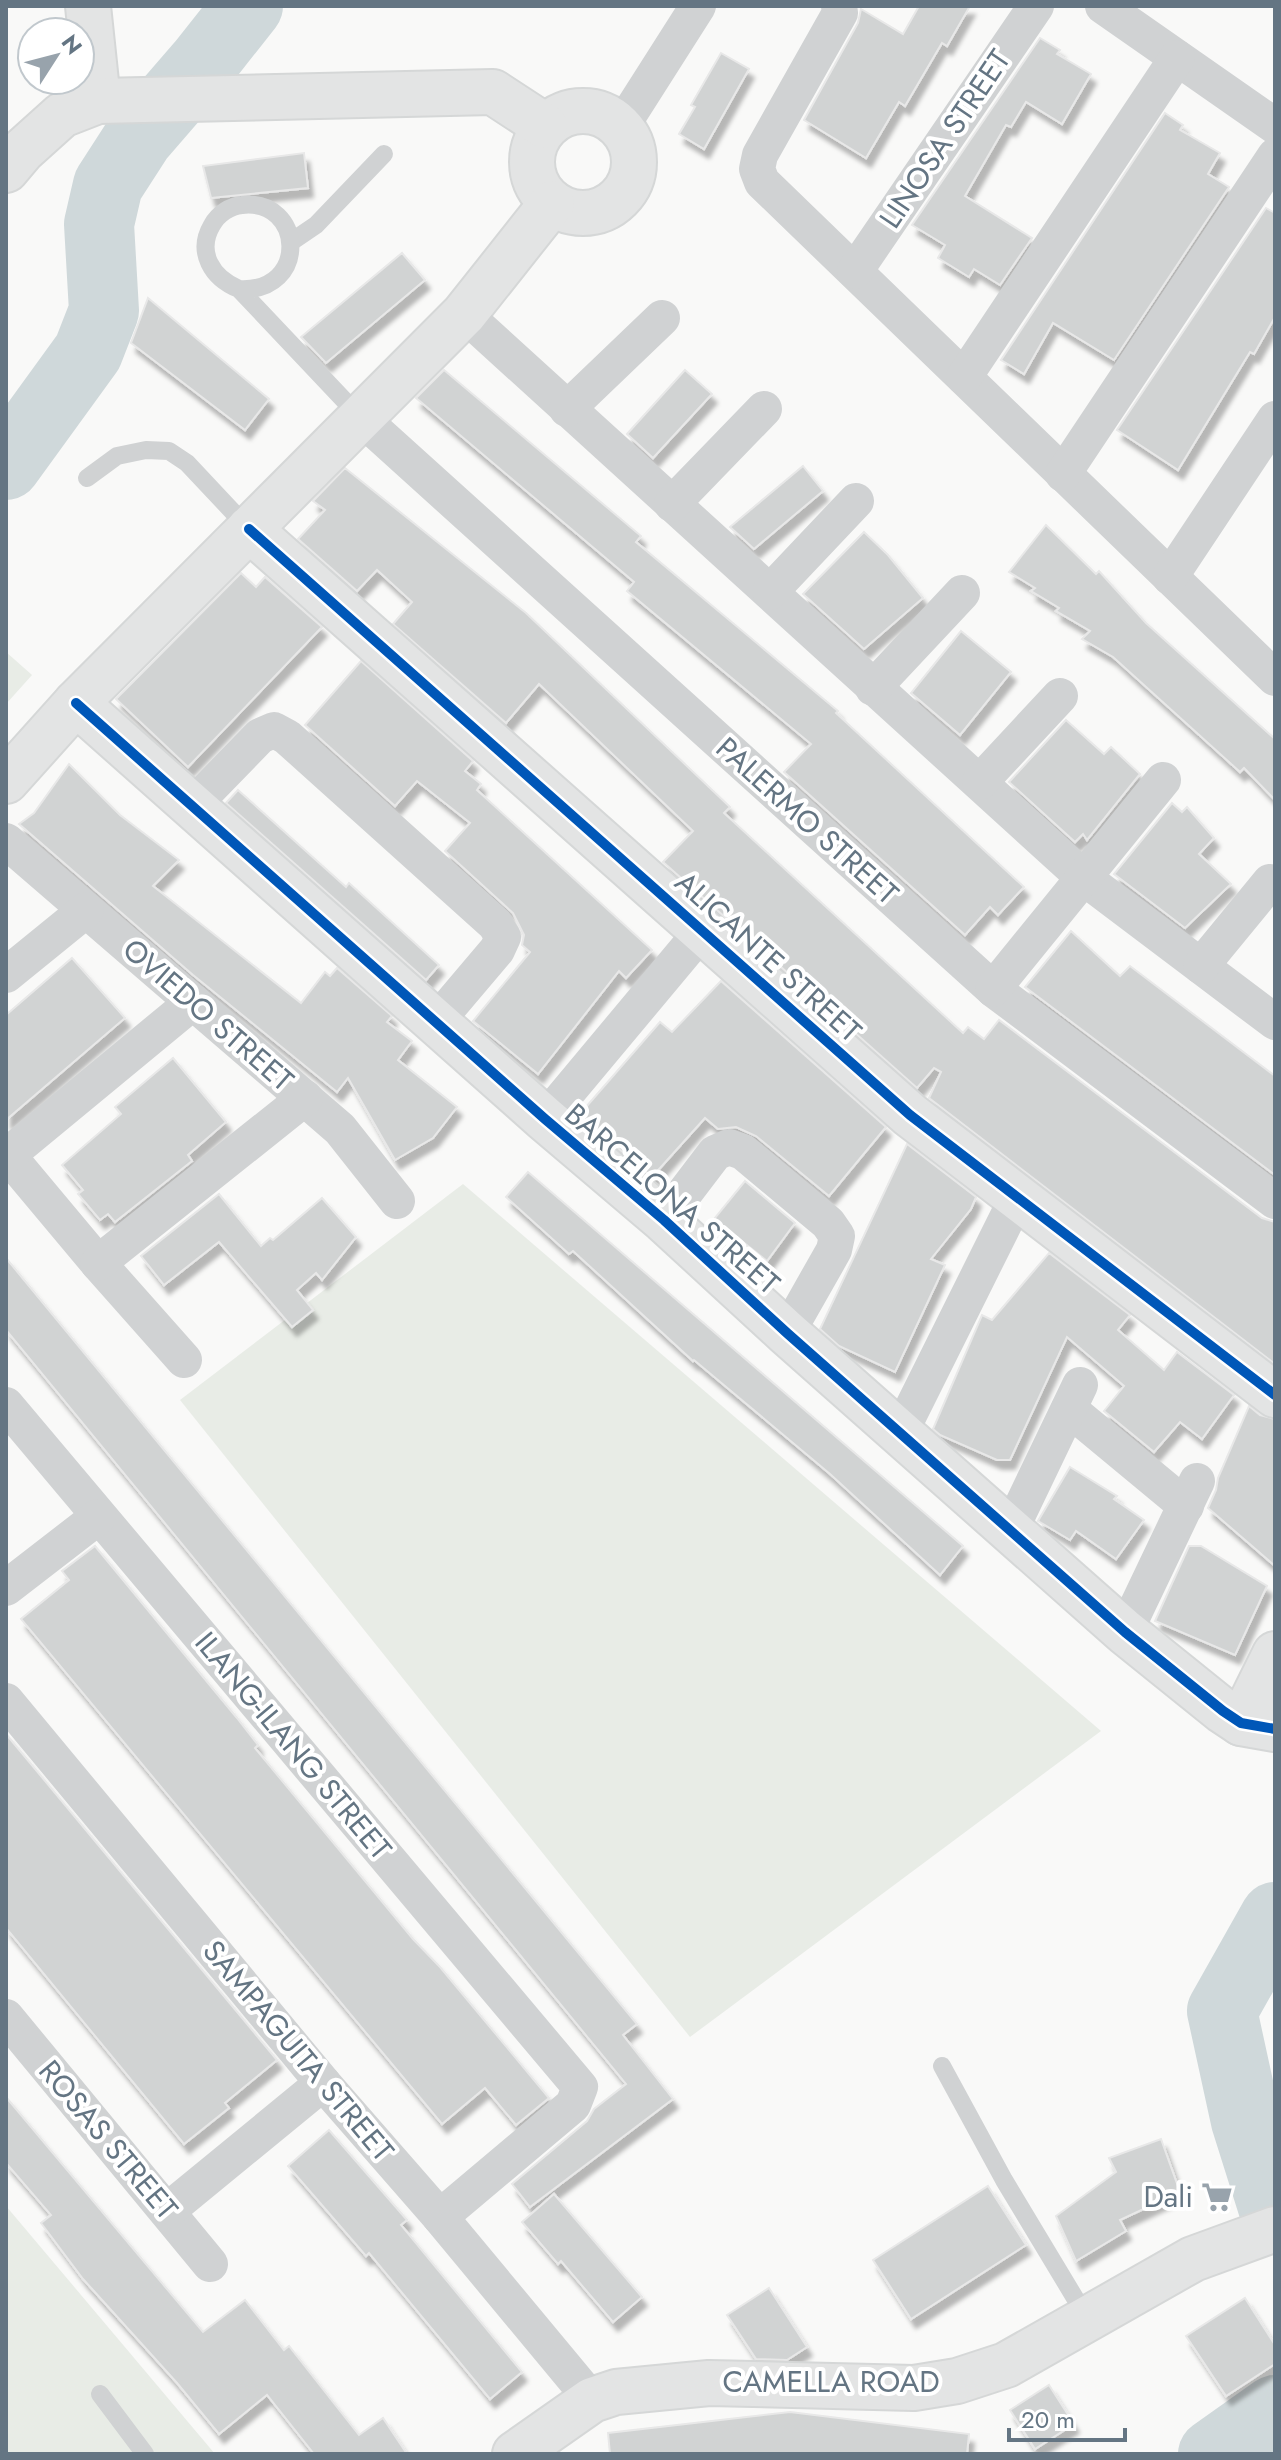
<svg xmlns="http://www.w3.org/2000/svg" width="1281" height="2460" viewBox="0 0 1281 2460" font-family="Jost,sans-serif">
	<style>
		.green { fill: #e8ece6 }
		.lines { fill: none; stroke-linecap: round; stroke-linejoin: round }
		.river { stroke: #cfd8da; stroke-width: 70 }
		.building { fill: #d1d3d3; stroke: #e8e8e8; stroke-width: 2; filter: url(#shadow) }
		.secondary-casing { stroke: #d5d7d7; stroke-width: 48 }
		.lane { stroke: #d0d2d3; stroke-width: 18 }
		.street { stroke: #d0d2d3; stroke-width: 36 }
		.secondary { stroke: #e3e4e4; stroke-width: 44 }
		.cycleway-casing { stroke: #fff; stroke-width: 15 }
		.cycleway { stroke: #0057b8; stroke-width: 10 }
		.labels { text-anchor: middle; stroke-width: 8; stroke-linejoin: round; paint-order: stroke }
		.street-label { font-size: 30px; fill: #647583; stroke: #fff }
		.poi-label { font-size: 30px; fill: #647583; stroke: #fff; text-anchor: end }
	</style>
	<defs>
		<filter id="shadow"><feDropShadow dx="5" dy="9" stdDeviation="2" flood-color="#0004"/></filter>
	</defs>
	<rect width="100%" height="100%" fill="#f9f9f8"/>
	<g class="green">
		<path d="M 6,652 L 32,675 L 6,704 Z"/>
		<path d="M 463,1184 L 1101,1731 L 690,2037 L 180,1400 Z"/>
		<path d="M 6,2206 L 215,2454 L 6,2454 Z"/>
	</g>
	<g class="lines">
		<g class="river">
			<path d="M 6,465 L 88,352 L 104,311 L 99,224 L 108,185 L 139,137 L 203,63 L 248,6"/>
			<path d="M 1275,1917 L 1222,2011 L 1246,2121 L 1275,2213"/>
			<path d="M 1213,2454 L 1275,2410"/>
		</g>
	</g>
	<g class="building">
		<path d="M 919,6 L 970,6 L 947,46 L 942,43 L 905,106 L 899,102 L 866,158 L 804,120 L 858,23 L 861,9 L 903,34 Z"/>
		<path d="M 1040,38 L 1060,50 L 1057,54 L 1091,74 L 1062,124 L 1026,102 L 1011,127 L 1006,125 L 965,196 L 1032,238 L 1000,285 L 974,269 L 969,277 L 938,258 L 945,245 L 912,225 Z"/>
		<path d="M 721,53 L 749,69 L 704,149 L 679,134 L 695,107 L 691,105 Z"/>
		<path d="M 1165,113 L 1183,125 L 1180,130 L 1220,153 L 1208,174 L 1229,187 L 1114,360 L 1053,323 L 1024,374 L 1001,360 Z"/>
		<path d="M 304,153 L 308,188 L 211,198 L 203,166 Z"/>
		<path d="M 1266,208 L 1275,213 L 1275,317 L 1254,354 L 1250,352 L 1178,470 L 1117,430 Z"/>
		<path d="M 402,253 L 425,280 L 326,363 L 301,337 Z"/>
		<path d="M 148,298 L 269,399 L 245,430 L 131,343 Z"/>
		<path d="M 444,370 L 641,536 L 636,542 L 838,711 L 836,713 L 1024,887 L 998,915 L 990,907 L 965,935 L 784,772 L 811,744 L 627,591 L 634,582 L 416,398 Z"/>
		<path d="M 685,370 L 712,394 L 653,458 L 627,434 Z"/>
		<path d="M 803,466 L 823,491 L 754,549 L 730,527 Z"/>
		<path d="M 345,468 L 526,613 L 730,807 L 724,813 L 963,1033 L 968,1027 L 984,1039 L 999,1020 L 1262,1218 L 1275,1222 L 1275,1364 L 929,1098 L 941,1072 L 934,1068 L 917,1088 L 663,862 L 693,831 L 539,684 L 506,723 L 393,624 L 412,602 L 377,570 L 357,591 L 298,539 L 325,510 L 313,501 Z"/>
		<path d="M 1046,525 L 1096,574 L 1099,571 L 1146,623 L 1275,739 L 1275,800 L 1244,768 L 1240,772 L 1113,657 L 1082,639 L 1090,631 L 1056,611 L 1059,608 L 1031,591 L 1035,588 L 1009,572 Z"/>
		<path d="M 864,532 L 888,555 L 923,598 L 864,649 L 803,594 Z"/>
		<path d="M 241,573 L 256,587 L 265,577 L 322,627 L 188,767 L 116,699 Z"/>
		<path d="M 961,631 L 1011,672 L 960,735 L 911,693 Z"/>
		<path d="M 361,661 L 473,761 L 465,771 L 481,784 L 477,790 L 652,950 L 626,978 L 619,971 L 538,1074 L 473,1021 L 530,952 L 522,945 L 524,935 L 513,913 L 445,851 L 470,823 L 417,781 L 395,806 L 305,725 Z"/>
		<path d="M 1066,720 L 1104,754 L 1111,747 L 1140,774 L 1087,840 L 1083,834 L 1075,842 L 1009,782 Z"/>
		<path d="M 69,764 L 120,815 L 179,860 L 153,886 L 301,1003 L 325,972 L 330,976 L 337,968 L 392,1016 L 387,1022 L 412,1041 L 398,1060 L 457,1107 L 433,1138 L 395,1160 L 348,1078 L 337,1092 L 193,975 L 19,824 L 34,813 Z"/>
		<path d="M 238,790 L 346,887 L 349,883 L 439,965 L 426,980 L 226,803 Z"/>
		<path d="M 1172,803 L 1182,812 L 1187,807 L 1214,838 L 1199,854 L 1231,884 L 1185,928 L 1114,874 Z"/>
		<path d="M 1071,931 L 1120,976 L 1130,966 L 1275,1076 L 1275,1175 L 1025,987 Z"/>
		<path d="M 72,958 L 125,1018 L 6,1120 L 6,1015 Z"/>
		<path d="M 721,981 L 886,1127 L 829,1196 L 756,1136 L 736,1127 L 718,1129 L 705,1118 L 652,1177 L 579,1115 L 660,1022 L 672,1032 Z"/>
		<path d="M 173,1058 L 226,1122 L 188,1155 L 192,1161 L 115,1222 L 108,1214 L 100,1220 L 78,1194 L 83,1190 L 62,1165 L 121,1114 L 115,1107 Z"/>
		<path d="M 907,1144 L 976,1197 L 971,1209 L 931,1259 L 945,1265 L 895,1372 L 839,1346 L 820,1329 Z"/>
		<path d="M 528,1172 L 963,1546 L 940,1575 L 830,1474 L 694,1360 L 693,1361 L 573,1251 L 569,1254 L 506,1197 Z"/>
		<path d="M 745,1181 L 795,1223 L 767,1261 L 714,1219 Z"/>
		<path d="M 219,1194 L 261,1246 L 270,1238 L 273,1240 L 322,1198 L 356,1237 L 322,1280 L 316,1273 L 297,1290 L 313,1310 L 292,1327 L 219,1242 L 164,1285 L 141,1256 Z"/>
		<path d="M 1049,1253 L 1130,1315 L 1118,1330 L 1164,1370 L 1177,1352 L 1234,1395 L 1202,1439 L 1180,1422 L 1154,1452 L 1104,1411 L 1124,1386 L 1067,1337 L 1010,1460 L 997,1460 L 940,1435 L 933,1429 L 982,1315 L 992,1320 Z"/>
		<path d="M 6,1258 L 637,2024 L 623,2035 L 673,2099 L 530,2207 L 512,2184 L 587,2121 L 594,2109 L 626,2084 L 6,1330 Z"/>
		<path d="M 1249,1406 L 1260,1415 L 1275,1419 L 1275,1566 L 1208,1508 L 1216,1490 L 1218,1478 Z"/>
		<path d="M 1070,1467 L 1117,1496 L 1114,1499 L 1144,1520 L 1116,1559 L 1076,1531 L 1070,1540 L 1038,1521 Z"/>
		<path d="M 95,1546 L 237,1718 L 258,1745 L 255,1748 L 413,1939 L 440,1967 L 549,2098 L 516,2125 L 485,2088 L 442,2124 L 21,1619 L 69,1580 L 62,1571 Z"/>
		<path d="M 1189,1546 L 1201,1546 L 1267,1586 L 1235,1655 L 1155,1621 Z"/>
		<path d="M 6,1734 L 277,2060 L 225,2103 L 229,2108 L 184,2144 L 6,1928 Z"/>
		<path d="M 6,2097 L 203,2332 L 245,2300 L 284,2350 L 289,2346 L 359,2435 L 383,2418 L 407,2454 L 314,2454 L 267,2395 L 219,2434 L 177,2383 L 83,2279 L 41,2223 L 51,2215 L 6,2163 Z"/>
		<path d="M 329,2130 L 407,2220 L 401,2225 L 522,2372 L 490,2399 L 369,2253 L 366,2256 L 288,2166 Z"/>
		<path d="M 1161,2139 L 1180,2192 L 1120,2220 L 1126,2231 L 1076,2261 L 1056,2216 L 1116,2172 L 1109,2158 Z"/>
		<path d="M 988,2186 L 1026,2245 L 911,2319 L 873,2260 Z"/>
		<path d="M 554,2194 L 642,2297 L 613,2322 L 561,2261 L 558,2264 L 522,2222 Z"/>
		<path d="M 769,2288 L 807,2347 L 787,2360 L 756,2359 L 727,2315 Z"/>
		<path d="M 1245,2298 L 1275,2345 L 1275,2364 L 1226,2396 L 1186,2336 Z"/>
		<path d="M 1049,2385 L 1074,2424 L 1035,2449 L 1010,2410 Z"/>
		<path d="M 790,2412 L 969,2434 L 967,2454 L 610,2454 L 608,2433 Z"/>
	</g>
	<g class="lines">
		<defs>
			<g id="secondary">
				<path d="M 88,6 L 98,101"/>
				<circle cx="583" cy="162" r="51"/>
				<path d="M 6,170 L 22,151 L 62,115 L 98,101 L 493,92 L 545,126"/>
				<path d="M 249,529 L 910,1115 L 1275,1395"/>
				<path d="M 76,703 L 545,1119 L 664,1220 L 787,1333 L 1125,1632 L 1223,1711 L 1241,1723 L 1275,1729"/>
				<path d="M 6,781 L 76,703 L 464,314 L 552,203"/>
				<path d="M 1241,1723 L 1275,1654"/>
				<path d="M 515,2454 L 592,2400 L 616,2392 L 709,2383 L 914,2388 L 957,2381 L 1006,2365 L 1193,2259 L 1275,2229"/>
			</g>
		</defs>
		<use href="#secondary" class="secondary-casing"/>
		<g class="lane">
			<path d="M 291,242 L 316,225 L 384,154"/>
			<path d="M 239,289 C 310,293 304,198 242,205 C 230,206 218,214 212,225 C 196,252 212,278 239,289 L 360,417"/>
			<path d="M 87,478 L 117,456 L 146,450 L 169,451 L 187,463 L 249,529"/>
			<path d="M 942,2066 L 1004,2180 L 1087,2318"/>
			<path d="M 100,2394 L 145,2454"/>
		</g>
		<g class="street">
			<path d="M 839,6 L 840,13 L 760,155 L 757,169 L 762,182 L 1275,678"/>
			<path d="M 1103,6 L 1275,126"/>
			<path d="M 621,127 L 698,6"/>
			<path d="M 855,271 L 1036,6"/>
			<path d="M 464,314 L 1084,878 L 1275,1022"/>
			<path d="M 964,377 L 1177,58"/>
			<path d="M 567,409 L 662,318"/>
			<path d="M 360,417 L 993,989 L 1275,1201"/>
			<path d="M 1063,474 L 1275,156"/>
			<path d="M 672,504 L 764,409"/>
			<path d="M 1170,577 L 1275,419"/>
			<path d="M 770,592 L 856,501"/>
			<path d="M 873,688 L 962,593"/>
			<path d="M 980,782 L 1060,696"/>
			<path d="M 192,806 L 260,736 L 274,730 L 287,737 L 495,924 L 503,937 L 497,950 L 436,1022"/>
			<path d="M 6,841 L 340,1129 L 397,1201"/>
			<path d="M 1201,966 L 1270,882"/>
			<path d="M 6,975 L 86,910"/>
			<path d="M 993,989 L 1163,780"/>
			<path d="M 545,1119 L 702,931"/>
			<path d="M 6,1153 L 98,1263 L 184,1360"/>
			<path d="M 8,1155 L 193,1002"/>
			<path d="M 664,1220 L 715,1153 L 729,1147 L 743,1152 L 828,1223 L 837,1236 L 834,1250 L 787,1333"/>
			<path d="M 98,1263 L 305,1098"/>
			<path d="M 6,1405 L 580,2087 L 573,2105 L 440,2217"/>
			<path d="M 1069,1409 L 1186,1506"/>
			<path d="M 900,1433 L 1017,1198"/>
			<path d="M 1010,1531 L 1080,1385"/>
			<path d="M 6,1588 L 98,1517"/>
			<path d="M 1125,1632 L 1197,1481"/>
			<path d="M 6,1701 L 323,2083 L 440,2217 L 592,2400"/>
			<path d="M 6,2017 L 210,2264"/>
			<path d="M 167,2211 L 323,2083"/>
		</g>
		<use href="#secondary" class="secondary"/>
		<defs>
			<g id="cycleway">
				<path d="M 249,529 L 910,1115 L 1275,1395"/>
				<path d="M 76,703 L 545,1119 L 664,1220 L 787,1333 L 1125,1632 L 1223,1711 L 1241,1723 L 1275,1729"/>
			</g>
		</defs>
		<use href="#cycleway" class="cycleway-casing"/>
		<use href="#cycleway" class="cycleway"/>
	</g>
	<defs>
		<symbol id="supermarket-bare" viewBox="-9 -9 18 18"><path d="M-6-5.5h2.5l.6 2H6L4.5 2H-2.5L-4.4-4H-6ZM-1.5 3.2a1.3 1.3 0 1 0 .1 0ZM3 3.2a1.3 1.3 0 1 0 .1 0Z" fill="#98a3ac" stroke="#fff" stroke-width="2.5" paint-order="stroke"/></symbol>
	</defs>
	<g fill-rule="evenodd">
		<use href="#supermarket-bare" x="1195" y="2175" width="44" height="44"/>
	</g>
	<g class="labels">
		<g class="street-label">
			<text transform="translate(945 139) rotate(-56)" y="10">LINOSA STREET</text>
			<text transform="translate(807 821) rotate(42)" y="10">PALERMO STREET</text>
			<text transform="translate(768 957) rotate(42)" y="10">ALICANTE STREET</text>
			<text transform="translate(208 1015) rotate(41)" y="10">OVIEDO STREET</text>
			<text transform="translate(672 1199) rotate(41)" y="10">BARCELONA STREET</text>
			<text transform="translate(293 1746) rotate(50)" y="10">ILANG-ILANG STREET</text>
			<text transform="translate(298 2051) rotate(50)" y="10">SAMPAGUITA STREET</text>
			<text transform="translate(108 2140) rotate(50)" y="10">ROSAS STREET</text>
			<text x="831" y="2392">CAMELLA ROAD</text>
		</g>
		<g class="poi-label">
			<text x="1193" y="2207">Dali</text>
		</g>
	</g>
	<rect width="1281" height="2460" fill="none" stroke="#647583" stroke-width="16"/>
	<g transform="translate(56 56) rotate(54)"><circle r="38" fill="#ffffff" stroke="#c1c8cd" stroke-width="2"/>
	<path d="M0-6L14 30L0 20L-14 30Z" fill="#98a3ac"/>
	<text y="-12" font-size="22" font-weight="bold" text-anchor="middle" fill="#647583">N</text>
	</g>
	<path d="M1009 2428v12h116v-12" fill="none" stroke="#647583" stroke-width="4"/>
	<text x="1021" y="2428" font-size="24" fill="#647583" stroke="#ffffff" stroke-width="6" paint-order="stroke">20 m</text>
</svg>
